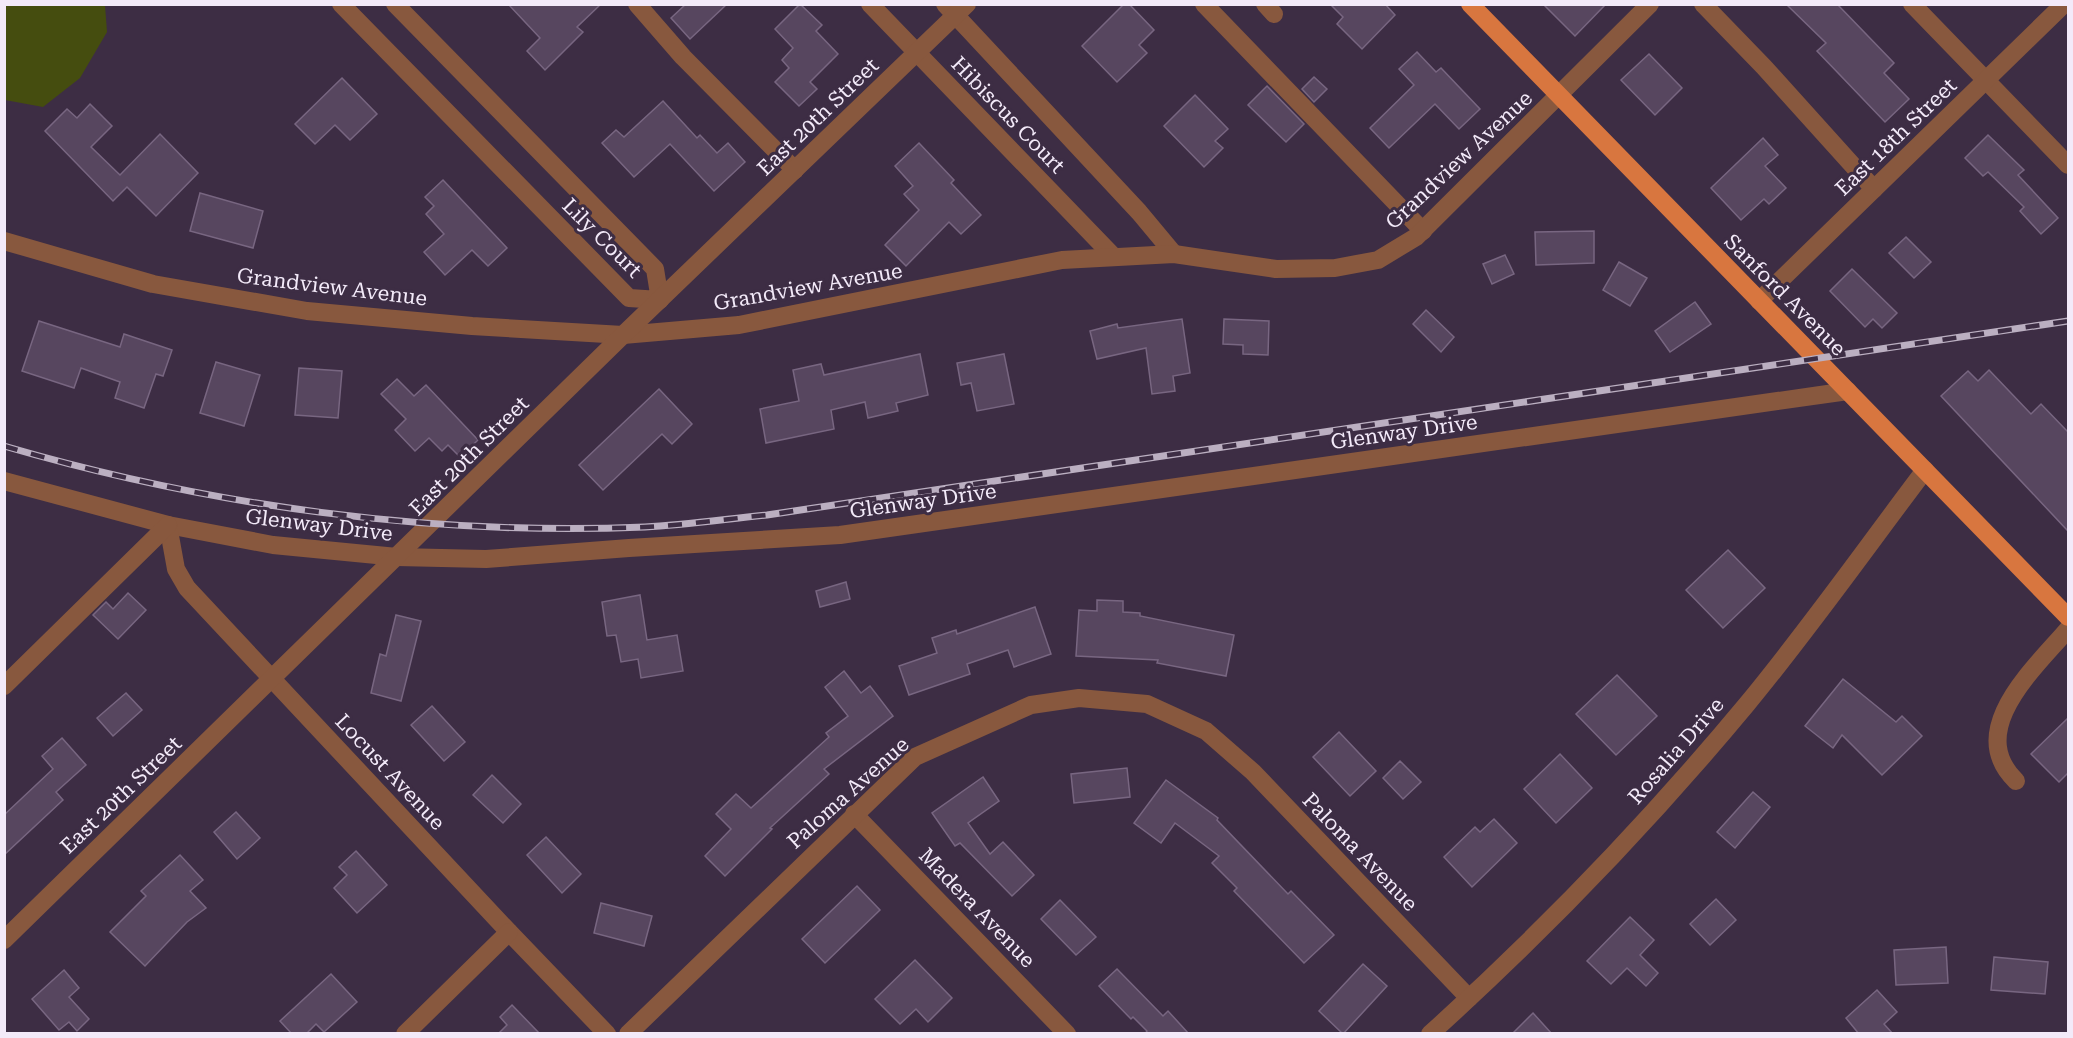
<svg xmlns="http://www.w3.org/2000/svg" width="2073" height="1038" viewBox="0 0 2073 1038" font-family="'Roboto Serif',serif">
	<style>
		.green { fill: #454d0f }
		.building { fill: #57465f; stroke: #786681; stroke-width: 1.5 }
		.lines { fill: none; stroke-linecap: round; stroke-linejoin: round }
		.minor { stroke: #88583e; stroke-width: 18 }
		.major { stroke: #d8763f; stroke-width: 18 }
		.rail-casing { stroke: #bbafc1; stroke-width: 7 }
		.rail { stroke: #3d2d44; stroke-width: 4.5; stroke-dasharray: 14; stroke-linecap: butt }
		.labels { text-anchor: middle; stroke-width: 6; stroke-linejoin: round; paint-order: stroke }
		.street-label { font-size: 21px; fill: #f3eaf9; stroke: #3d2d44 }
	</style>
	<rect width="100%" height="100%" fill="#3d2d44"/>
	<path class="green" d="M 4,5 L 105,5 L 107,32 L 80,78 L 43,107 L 5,100 Z"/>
	<g class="building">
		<path d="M 508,4 L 601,4 L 577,27 L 583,32 L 545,70 L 527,51 L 540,38 Z"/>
		<path d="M 686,4 L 727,4 L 690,39 L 671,18 Z"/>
		<path d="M 800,4 L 822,25 L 816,31 L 838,54 L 810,82 L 817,89 L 799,106 L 775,82 L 789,68 L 782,60 L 793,48 L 775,29 Z"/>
		<path d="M 1124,4 L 1129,4 L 1154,30 L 1139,45 L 1147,53 L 1117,82 L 1082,46 Z"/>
		<path d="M 1330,4 L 1385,4 L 1395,15 L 1362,49 L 1337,24 L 1343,17 Z"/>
		<path d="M 1543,4 L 1606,4 L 1575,36 Z"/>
		<path d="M 1786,4 L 1837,4 L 1894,63 L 1884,73 L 1909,99 L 1885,122 L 1817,51 L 1826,43 Z"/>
		<path d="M 1417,52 L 1436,72 L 1441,68 L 1480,109 L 1459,129 L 1435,104 L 1389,148 L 1370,128 L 1414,85 L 1399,69 Z"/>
		<path d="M 1649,54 L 1682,88 L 1655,115 L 1621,80 Z"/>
		<path d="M 1314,77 L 1327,89 L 1314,102 L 1302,89 Z"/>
		<path d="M 342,78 L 377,114 L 350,140 L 335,125 L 315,144 L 295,124 Z"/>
		<path d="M 1267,86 L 1304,124 L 1286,142 L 1248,105 Z"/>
		<path d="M 1195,95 L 1228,129 L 1215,141 L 1223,148 L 1204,167 L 1164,126 Z"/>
		<path d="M 663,101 L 697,138 L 700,135 L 717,153 L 728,143 L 745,162 L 714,191 L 670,144 L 634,177 L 602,143 L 616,130 L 624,137 Z"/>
		<path d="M 90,104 L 112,126 L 91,147 L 120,175 L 160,134 L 198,173 L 156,216 L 127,187 L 113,201 L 45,131 L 67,109 L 77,118 Z"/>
		<path d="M 1988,135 L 2024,170 L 2018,175 L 2058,218 L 2041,234 L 2020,211 L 2024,207 L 1988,172 L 1983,176 L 1965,158 Z"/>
		<path d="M 1763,138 L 1778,155 L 1765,166 L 1786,188 L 1769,204 L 1764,199 L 1741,220 L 1711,188 Z"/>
		<path d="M 919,143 L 954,180 L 951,183 L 981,215 L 961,234 L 949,222 L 906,266 L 885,245 L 919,210 L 904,194 L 913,186 L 895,166 Z"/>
		<path d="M 443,180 L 507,248 L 488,266 L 472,250 L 445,275 L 424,252 L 444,234 L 426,214 L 434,206 L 425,197 Z"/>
		<path d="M 200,193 L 263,211 L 253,248 L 190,231 Z"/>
		<path d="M 1594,231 L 1594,263 L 1536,265 L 1535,232 Z"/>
		<path d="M 1906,237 L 1931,262 L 1914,278 L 1889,253 Z"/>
		<path d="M 1505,255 L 1514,274 L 1492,284 L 1483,264 Z"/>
		<path d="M 1619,262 L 1647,278 L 1630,306 L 1603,290 Z"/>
		<path d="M 1852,269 L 1897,313 L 1882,328 L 1873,319 L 1865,327 L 1830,291 Z"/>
		<path d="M 1695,302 L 1711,324 L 1670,352 L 1655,331 Z"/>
		<path d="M 1426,310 L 1454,337 L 1441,352 L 1413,324 Z"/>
		<path d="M 1182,319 L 1190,373 L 1173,376 L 1175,391 L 1152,394 L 1146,348 L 1097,359 L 1090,331 L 1117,324 L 1118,328 Z"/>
		<path d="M 1224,319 L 1269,321 L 1268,355 L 1243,354 L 1243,345 L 1223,344 Z"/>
		<path d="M 39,321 L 120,347 L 124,334 L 172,350 L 163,376 L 156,374 L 144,408 L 115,398 L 120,382 L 81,368 L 74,388 L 22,371 Z"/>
		<path d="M 920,354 L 928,395 L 896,403 L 898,411 L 868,418 L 865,402 L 831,410 L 834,429 L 766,443 L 760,409 L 799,401 L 793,370 L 821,364 L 824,375 Z"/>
		<path d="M 1004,354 L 1014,404 L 977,411 L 971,383 L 961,385 L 957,363 Z"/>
		<path d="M 216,362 L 260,375 L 244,426 L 200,413 Z"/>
		<path d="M 299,368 L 342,371 L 338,418 L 295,415 Z"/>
		<path d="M 1989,370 L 2031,414 L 2041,404 L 2068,432 L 2068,531 L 1941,396 L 1968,371 L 1978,381 Z"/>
		<path d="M 397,379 L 414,396 L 426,385 L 478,440 L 460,457 L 448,445 L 442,451 L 429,438 L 415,451 L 395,430 L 406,419 L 381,394 Z"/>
		<path d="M 659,389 L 692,424 L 672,444 L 662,434 L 603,490 L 579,465 Z"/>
		<path d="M 1728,550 L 1765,588 L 1723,628 L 1686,590 Z"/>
		<path d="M 846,582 L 850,599 L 820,607 L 816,591 Z"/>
		<path d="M 128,593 L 146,610 L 118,639 L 93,615 L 106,602 L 113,609 Z"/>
		<path d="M 640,595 L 647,640 L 677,635 L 683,671 L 641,678 L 638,659 L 621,662 L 616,635 L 607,636 L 602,602 Z"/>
		<path d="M 1097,600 L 1123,601 L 1123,612 L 1140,613 L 1140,616 L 1234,635 L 1226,676 L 1157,663 L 1158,660 L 1076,656 L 1079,610 L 1097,611 Z"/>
		<path d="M 1035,607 L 1051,654 L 1014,667 L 1008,650 L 967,664 L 970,674 L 909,695 L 899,666 L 937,653 L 932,638 L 956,630 L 957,634 Z"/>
		<path d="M 396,615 L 421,621 L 401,701 L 371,693 L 380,654 L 386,656 Z"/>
		<path d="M 844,671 L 861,693 L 870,686 L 893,716 L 824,769 L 829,774 L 770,828 L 772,829 L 725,876 L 705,856 L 731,829 L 716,814 L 736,794 L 751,808 L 829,737 L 826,733 L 848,716 L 825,687 Z"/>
		<path d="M 1617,675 L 1657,716 L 1616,755 L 1576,714 Z"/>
		<path d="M 1843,679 L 1896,722 L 1902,716 L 1922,736 L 1882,775 L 1842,735 L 1833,748 L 1805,726 Z"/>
		<path d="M 126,693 L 142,710 L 113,736 L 97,718 Z"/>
		<path d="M 432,706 L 465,742 L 444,761 L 411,725 Z"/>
		<path d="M 2068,718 L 2068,773 L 2059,782 L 2031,754 Z"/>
		<path d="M 1339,732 L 1376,771 L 1350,796 L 1313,757 Z"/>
		<path d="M 62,738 L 86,765 L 56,792 L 63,800 L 4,855 L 4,815 L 53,769 L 42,756 Z"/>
		<path d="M 1560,754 L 1592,788 L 1556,823 L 1524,789 Z"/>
		<path d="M 1400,761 L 1421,782 L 1403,799 L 1383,778 Z"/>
		<path d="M 1127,768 L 1130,797 L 1074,803 L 1071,774 Z"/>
		<path d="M 492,775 L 521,804 L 503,823 L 473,795 Z"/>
		<path d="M 983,777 L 999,801 L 968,823 L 990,854 L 1003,842 L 1034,875 L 1012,896 L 960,843 L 955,846 L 932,813 Z"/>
		<path d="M 1166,780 L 1218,818 L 1217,820 L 1288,894 L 1291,891 L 1334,935 L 1304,963 L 1234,891 L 1237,888 L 1212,863 L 1219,856 L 1175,823 L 1161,843 L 1134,823 Z"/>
		<path d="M 1753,792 L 1770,807 L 1735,848 L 1717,832 Z"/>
		<path d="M 236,812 L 260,838 L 237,859 L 214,832 Z"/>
		<path d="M 1494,819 L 1517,843 L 1472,887 L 1444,857 L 1475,827 L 1480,832 Z"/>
		<path d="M 546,837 L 581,874 L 562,893 L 527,855 Z"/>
		<path d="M 356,851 L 387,885 L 357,913 L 334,888 L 347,875 L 339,867 Z"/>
		<path d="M 180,855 L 203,880 L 190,891 L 206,908 L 187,922 L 145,966 L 110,932 L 146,896 L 141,891 Z"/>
		<path d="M 857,886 L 880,910 L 825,963 L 802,939 Z"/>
		<path d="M 1716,899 L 1736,920 L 1710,945 L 1690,924 Z"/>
		<path d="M 1060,900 L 1096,937 L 1076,955 L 1041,919 Z"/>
		<path d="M 601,903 L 652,916 L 644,946 L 594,933 Z"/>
		<path d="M 1630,917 L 1654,940 L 1640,955 L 1658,973 L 1646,986 L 1627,968 L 1611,984 L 1587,961 Z"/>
		<path d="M 1946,947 L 1948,983 L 1896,985 L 1894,950 Z"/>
		<path d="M 1994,957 L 2048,962 L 2045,994 L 1991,990 Z"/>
		<path d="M 915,960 L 952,998 L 928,1022 L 916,1009 L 900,1024 L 875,999 Z"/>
		<path d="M 1363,964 L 1387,986 L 1343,1034 L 1319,1011 Z"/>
		<path d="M 1117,969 L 1163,1016 L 1168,1011 L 1189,1034 L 1145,1034 L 1147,1031 L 1133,1017 L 1131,1019 L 1099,986 Z"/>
		<path d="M 64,970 L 79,988 L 69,997 L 89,1019 L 77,1031 L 69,1022 L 59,1030 L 32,999 Z"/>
		<path d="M 331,974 L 357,1002 L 324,1032 L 316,1024 L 306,1034 L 292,1034 L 280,1021 Z"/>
		<path d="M 1877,990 L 1897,1012 L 1884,1024 L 1893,1034 L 1859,1034 L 1846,1018 Z"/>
		<path d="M 512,1005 L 540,1034 L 498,1034 L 507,1025 L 500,1017 Z"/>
		<path d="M 1533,1013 L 1552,1034 L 1512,1034 Z"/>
	</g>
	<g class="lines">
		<g class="minor">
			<path d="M 341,4 L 629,298 L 660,300 L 655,269 L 395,4"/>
			<path d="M 637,4 L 683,57 L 795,170"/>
			<path d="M 870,4 L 1114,257"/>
			<path d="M 945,4 L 1139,212 L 1174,254"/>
			<path d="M 1204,4 L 1423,231"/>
			<path d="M 1265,4 L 1274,14"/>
			<path d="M 1703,4 L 1764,67 L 1874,189"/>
			<path d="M 1912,4 L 2068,165"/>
			<path d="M 4,241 L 153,284 L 307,311 L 472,326 L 623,335 L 739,325 L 1062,260 L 1174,254 L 1276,269 L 1335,268 L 1378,260 L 1416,237 L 1650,4"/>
			<path d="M 1759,301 L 2064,4"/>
			<path d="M 4,481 L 168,525 L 273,545 L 397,557 L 486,559 L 629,548 L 840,535 L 1848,391"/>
			<path d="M 168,525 L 176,569 L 187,588 L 509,932 L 607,1034"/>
			<path d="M 4,686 L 168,525"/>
			<path d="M 2016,781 C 1964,730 2035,668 2068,629"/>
			<path d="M 854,814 L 1067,1034"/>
			<path d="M 4,940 L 623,335 L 967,4"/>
			<path d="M 405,1034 L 509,932"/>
			<path d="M 628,1034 L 915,757 L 1031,705 L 1079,698 L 1147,704 L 1206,731 L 1253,772 L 1469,998"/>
			<path d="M 1430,1034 C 1543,932 1649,822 1747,704 C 1809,629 1866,548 1925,470"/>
		</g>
		<path class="major" d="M 1470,4 L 2068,617"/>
		<defs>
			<path id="rail" d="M 4,446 C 210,506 430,536 645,527 C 685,525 726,519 767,515 L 2068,321"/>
		</defs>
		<use href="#rail" class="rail-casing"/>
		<use href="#rail" class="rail"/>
	</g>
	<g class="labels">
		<g class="street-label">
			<text transform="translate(1008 115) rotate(46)" y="7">Hibiscus Court</text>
			<text transform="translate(818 117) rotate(-44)" y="7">East 20th Street</text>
			<text transform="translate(1896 137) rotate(-44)" y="7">East 18th Street</text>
			<text transform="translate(1459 160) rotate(-43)" y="7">Grandview Avenue</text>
			<text transform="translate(602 238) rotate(45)" y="7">Lily Court</text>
			<text transform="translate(332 287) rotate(7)" y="7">Grandview Avenue</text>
			<text transform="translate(808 287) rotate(-10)" y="7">Grandview Avenue</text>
			<text transform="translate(1785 295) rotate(45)" y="7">Sanford Avenue</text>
			<text transform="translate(1404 432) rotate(-8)" y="7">Glenway Drive</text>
			<text transform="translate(469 456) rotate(-45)" y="7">East 20th Street</text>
			<text transform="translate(923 501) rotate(-8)" y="7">Glenway Drive</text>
			<text transform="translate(319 525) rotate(7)" y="7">Glenway Drive</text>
			<text transform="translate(1676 751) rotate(-49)" y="7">Rosalia Drive</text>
			<text transform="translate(390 772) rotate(47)" y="7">Locust Avenue</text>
			<text transform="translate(848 793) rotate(-42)" y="7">Paloma Avenue</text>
			<text transform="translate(121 795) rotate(-44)" y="7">East 20th Street</text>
			<text transform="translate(1360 852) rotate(46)" y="7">Paloma Avenue</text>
			<text transform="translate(977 908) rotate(46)" y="7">Madera Avenue</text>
		</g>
	</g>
	<rect width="2073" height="1038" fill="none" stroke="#f3eaf9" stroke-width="12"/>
</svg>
